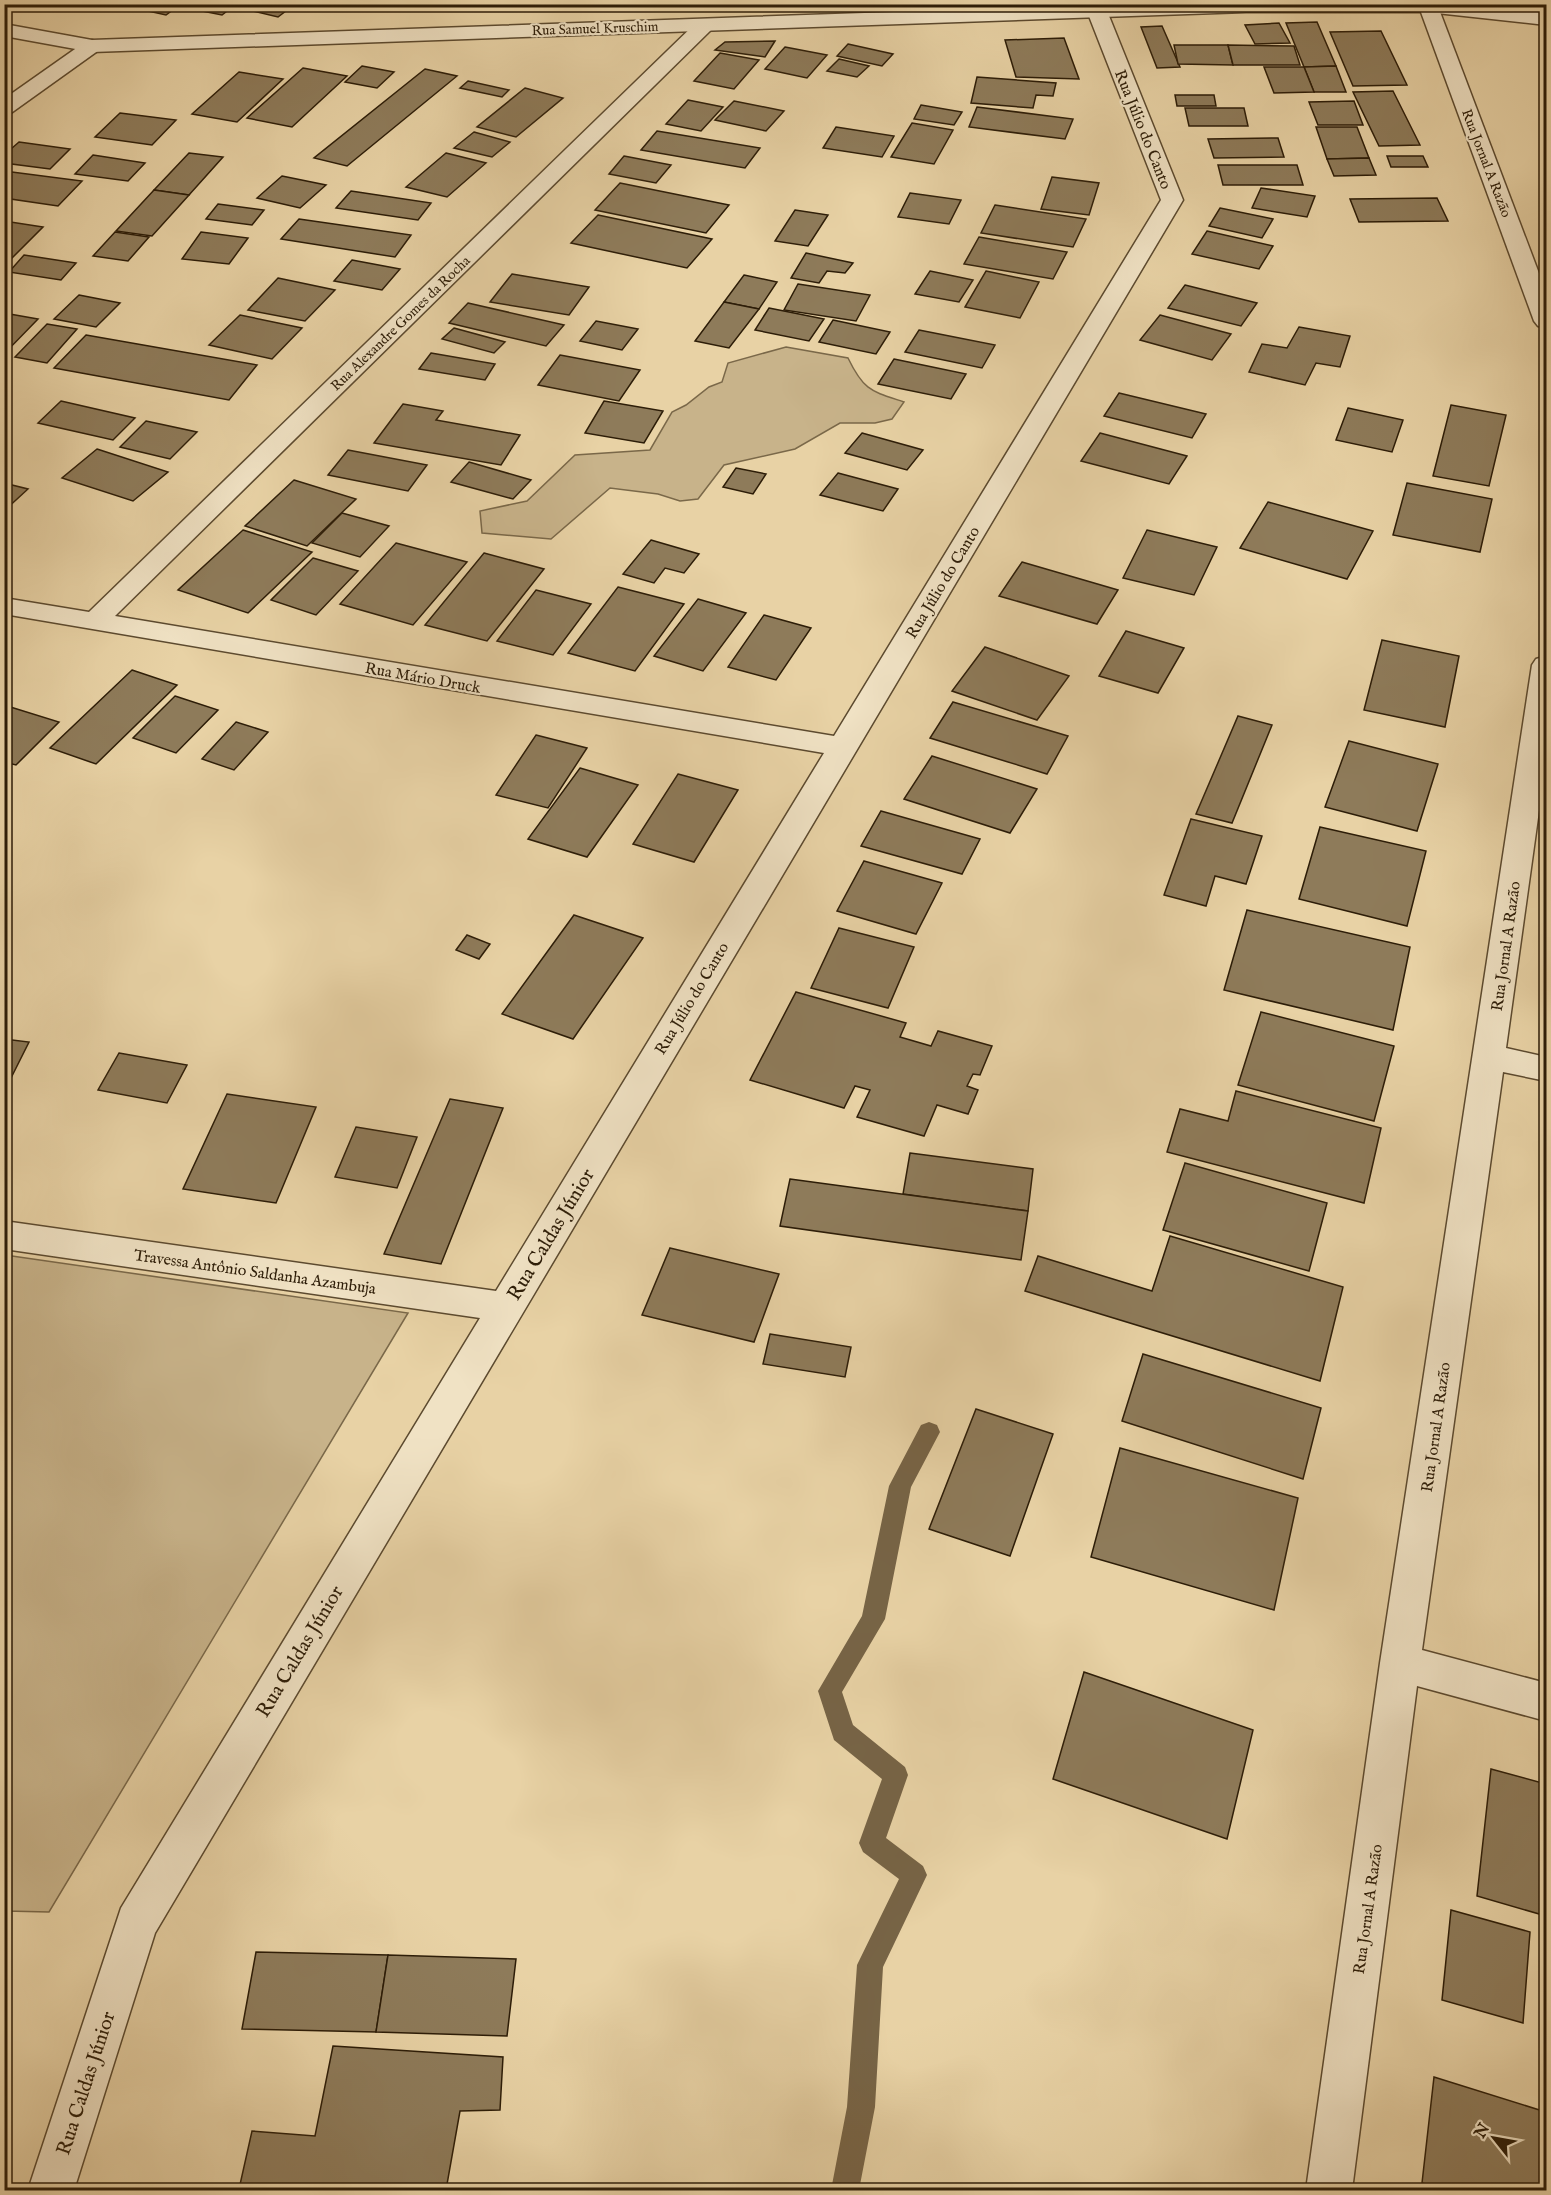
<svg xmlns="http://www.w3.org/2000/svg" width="1551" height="2195" viewBox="0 0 1551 2195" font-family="'IM FELL English',serif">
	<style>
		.green { fill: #c8b38a; stroke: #7a6849; stroke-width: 1.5 }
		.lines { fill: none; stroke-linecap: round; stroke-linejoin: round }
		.stream { fill: #776446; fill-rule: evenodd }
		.building { fill: #8e7b5a; stroke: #2d1d08; stroke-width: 1.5 }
		.minor-casing { stroke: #5c4a2f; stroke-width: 3 }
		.tertiary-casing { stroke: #5c4a2f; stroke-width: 3 }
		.minor { fill: #f0e2c4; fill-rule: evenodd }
		.tertiary { fill: #f0e2c4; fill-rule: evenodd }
		.labels { text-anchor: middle; stroke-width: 4.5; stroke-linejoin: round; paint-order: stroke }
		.far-street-label { font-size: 14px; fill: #2d1d08; stroke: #f0e2c4 }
		.street-label { font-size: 16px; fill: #2d1d08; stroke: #f0e2c4 }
		.near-street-label { font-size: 20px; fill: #2d1d08; stroke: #f0e2c4 }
	</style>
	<rect width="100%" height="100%" fill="#e8d2a5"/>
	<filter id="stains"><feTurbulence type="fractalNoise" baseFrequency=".00333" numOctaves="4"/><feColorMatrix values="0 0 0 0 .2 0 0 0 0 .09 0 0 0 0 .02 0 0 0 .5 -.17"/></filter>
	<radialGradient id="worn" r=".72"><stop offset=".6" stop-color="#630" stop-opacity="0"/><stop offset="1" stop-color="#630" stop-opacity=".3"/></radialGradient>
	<g class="green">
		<path d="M 786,347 L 848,358 C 864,391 871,391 904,402 L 892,419 L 875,423 L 840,423 L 795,449 L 724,465 L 698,499 L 680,501 L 658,494 L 610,488 L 551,539 L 482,533 L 480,511 L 527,501 L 575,455 L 650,450 L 672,412 L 686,405 L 709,387 L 722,382 L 728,363 Z"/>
		<path d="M 5,1255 L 408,1313 L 49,1912 L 5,1911 Z"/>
	</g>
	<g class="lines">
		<path class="stream" d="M 929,1422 L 937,1425 L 940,1432 L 911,1487 L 885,1619 L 842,1692 L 853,1725 L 905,1767 L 908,1775 L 886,1838 L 923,1866 L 927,1875 L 883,1967 L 875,2107 L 859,2190 L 831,2190 L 847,2107 L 857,1965 L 899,1879 L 863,1852 L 859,1843 L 882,1779 L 834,1740 L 818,1691 L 862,1616 L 889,1486 L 921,1425 Z"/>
	</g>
	<g class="building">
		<path d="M 49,4 L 90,4 L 80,11 Z"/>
		<path d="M 140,4 L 181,4 L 166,15 L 134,8 Z"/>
		<path d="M 185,4 L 236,4 L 222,15 L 182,7 Z"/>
		<path d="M 240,4 L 295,4 L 278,17 L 236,7 Z"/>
		<path d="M 303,4 L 339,4 L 329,11 Z"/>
		<path d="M 1317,22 L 1336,66 L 1304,67 L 1286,23 Z"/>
		<path d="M 1279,23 L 1290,43 L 1255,44 L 1245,25 Z"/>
		<path d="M 1162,26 L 1180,67 L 1157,68 L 1141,27 Z"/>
		<path d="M 1381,31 L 1407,85 L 1353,86 L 1330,32 Z"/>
		<path d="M 1064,38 L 1079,79 L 1016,77 L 1005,40 Z"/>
		<path d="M 775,41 L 765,57 L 715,50 L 725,42 Z"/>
		<path d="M 848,44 L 893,54 L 882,66 L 837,56 Z"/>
		<path d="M 1174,45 L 1228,45 L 1233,65 L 1178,64 Z"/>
		<path d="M 1228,45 L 1294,46 L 1300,65 L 1233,65 Z"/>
		<path d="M 785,47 L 827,55 L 807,78 L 765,69 Z"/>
		<path d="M 720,53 L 759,60 L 734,89 L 694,81 Z"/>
		<path d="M 839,59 L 869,66 L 857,77 L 827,71 Z"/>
		<path d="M 362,66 L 394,72 L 377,88 L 345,82 Z"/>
		<path d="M 1336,66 L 1346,92 L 1314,92 L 1304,67 Z"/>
		<path d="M 1264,67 L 1304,67 L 1314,92 L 1274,93 Z"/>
		<path d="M 303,68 L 347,76 L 292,127 L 247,118 Z"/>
		<path d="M 425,69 L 457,76 L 347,166 L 314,158 Z"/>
		<path d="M 239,72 L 283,79 L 237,122 L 192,114 Z"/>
		<path d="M 977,77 L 1056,83 L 1053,96 L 1036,95 L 1033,108 L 971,103 Z"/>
		<path d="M 468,81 L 509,90 L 502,97 L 460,88 Z"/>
		<path d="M 525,88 L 563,98 L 516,137 L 477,127 Z"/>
		<path d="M 1393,91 L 1420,145 L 1379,146 L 1353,92 Z"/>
		<path d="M 1175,95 L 1214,95 L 1216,106 L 1177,106 Z"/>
		<path d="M 688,100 L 723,107 L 701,131 L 666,124 Z"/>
		<path d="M 734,101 L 784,111 L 766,131 L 715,120 Z"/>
		<path d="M 1354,101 L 1363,125 L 1318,125 L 1309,102 Z"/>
		<path d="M 921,105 L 962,112 L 954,125 L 914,119 Z"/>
		<path d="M 977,107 L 1073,119 L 1065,139 L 969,127 Z"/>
		<path d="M 1185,108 L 1244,108 L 1248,126 L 1189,126 Z"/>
		<path d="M 120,113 L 176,120 L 152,145 L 95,137 Z"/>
		<path d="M 912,123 L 953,130 L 934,164 L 891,157 Z"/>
		<path d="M 836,127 L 894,136 L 882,157 L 823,148 Z"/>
		<path d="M 1316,127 L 1357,127 L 1369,158 L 1327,159 Z"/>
		<path d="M 657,131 L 760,148 L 745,168 L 641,150 Z"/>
		<path d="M 474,132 L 510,142 L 492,157 L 454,148 Z"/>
		<path d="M 1278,138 L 1284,157 L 1214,158 L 1208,139 Z"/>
		<path d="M 19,142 L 70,149 L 50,169 L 4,163 L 4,155 Z"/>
		<path d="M 189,153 L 223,157 L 189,195 L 154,190 Z"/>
		<path d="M 446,153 L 486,163 L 447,197 L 406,187 Z"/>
		<path d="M 93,155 L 145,163 L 128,181 L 75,174 Z"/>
		<path d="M 624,156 L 671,165 L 656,183 L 609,174 Z"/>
		<path d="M 1387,156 L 1423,156 L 1428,167 L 1391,167 Z"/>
		<path d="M 1369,158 L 1376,175 L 1334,176 L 1327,159 Z"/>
		<path d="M 1218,165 L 1297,165 L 1303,185 L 1223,185 Z"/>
		<path d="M 4,171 L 82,181 L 58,206 L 4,198 Z"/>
		<path d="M 282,176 L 326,185 L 300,208 L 257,198 Z"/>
		<path d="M 1052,177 L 1099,183 L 1089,215 L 1041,209 Z"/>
		<path d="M 620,183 L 729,205 L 706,233 L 595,210 Z"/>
		<path d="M 1261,188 L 1315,196 L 1307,217 L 1252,208 Z"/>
		<path d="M 154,190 L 189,195 L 152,236 L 116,231 Z"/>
		<path d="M 351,191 L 431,203 L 418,220 L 336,208 Z"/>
		<path d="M 910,193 L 961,200 L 949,224 L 898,217 Z"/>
		<path d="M 1437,198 L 1448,221 L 1359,222 L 1350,199 Z"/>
		<path d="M 218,204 L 264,210 L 252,225 L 206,219 Z"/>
		<path d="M 995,205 L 1086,219 L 1073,247 L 981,233 Z"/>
		<path d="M 1220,208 L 1273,219 L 1262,238 L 1209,226 Z"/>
		<path d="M 795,210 L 828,215 L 808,246 L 775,241 Z"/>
		<path d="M 598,215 L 712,239 L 687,268 L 571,243 Z"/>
		<path d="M 299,219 L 411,235 L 395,257 L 281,239 Z"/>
		<path d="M 4,221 L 43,227 L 4,266 Z"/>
		<path d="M 1207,231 L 1273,246 L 1259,269 L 1192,254 Z"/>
		<path d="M 115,232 L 149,237 L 128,261 L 93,256 Z"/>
		<path d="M 201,232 L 248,238 L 229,264 L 182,259 Z"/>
		<path d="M 979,237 L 1067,252 L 1053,279 L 964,264 Z"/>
		<path d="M 806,253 L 853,263 L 845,273 L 827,271 L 819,283 L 791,278 Z"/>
		<path d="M 24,255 L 76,263 L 61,280 L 9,272 Z"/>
		<path d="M 352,260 L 400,269 L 382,290 L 334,281 Z"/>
		<path d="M 930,271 L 973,280 L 959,302 L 915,294 Z"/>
		<path d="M 986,271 L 1039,282 L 1020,318 L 965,307 Z"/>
		<path d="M 512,274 L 589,287 L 569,315 L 490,302 Z"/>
		<path d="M 744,275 L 777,282 L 759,309 L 724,302 Z"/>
		<path d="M 278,278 L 335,290 L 305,321 L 248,310 Z"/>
		<path d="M 798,284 L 870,295 L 856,321 L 784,310 Z"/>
		<path d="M 1185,285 L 1257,303 L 1241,326 L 1168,308 Z"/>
		<path d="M 79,295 L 120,303 L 96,327 L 54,319 Z"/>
		<path d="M 724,302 L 759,309 L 729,348 L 695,341 Z"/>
		<path d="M 468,303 L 564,325 L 546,346 L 449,323 Z"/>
		<path d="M 769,308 L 824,319 L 809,341 L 755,330 Z"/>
		<path d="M 4,313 L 38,319 L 4,354 Z"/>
		<path d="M 240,315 L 302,328 L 272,359 L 209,345 Z"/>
		<path d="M 1160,315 L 1231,334 L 1212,360 L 1140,340 Z"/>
		<path d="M 833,320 L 890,332 L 876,354 L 819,342 Z"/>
		<path d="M 596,321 L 638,329 L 622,350 L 580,341 Z"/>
		<path d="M 47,324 L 77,329 L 47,363 L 15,357 Z"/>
		<path d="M 1299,327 L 1350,336 L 1340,367 L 1316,363 L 1305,385 L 1249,372 L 1262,344 L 1287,348 Z"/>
		<path d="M 454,328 L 505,342 L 494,353 L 442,339 Z"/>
		<path d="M 919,330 L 995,345 L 982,368 L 905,352 Z"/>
		<path d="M 86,335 L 257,365 L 229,400 L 54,368 Z"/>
		<path d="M 431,353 L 495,364 L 485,380 L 419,369 Z"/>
		<path d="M 560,355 L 640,370 L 619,401 L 538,385 Z"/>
		<path d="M 894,359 L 966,374 L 951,399 L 878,384 Z"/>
		<path d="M 1119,393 L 1206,414 L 1192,438 L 1104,416 Z"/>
		<path d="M 61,401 L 135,418 L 113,440 L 38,423 Z"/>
		<path d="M 604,401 L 663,411 L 644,443 L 585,433 Z"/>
		<path d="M 403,404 L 443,411 L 436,420 L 520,435 L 501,465 L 374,443 Z"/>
		<path d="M 1451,405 L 1506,415 L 1489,486 L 1433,476 Z"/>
		<path d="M 1348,408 L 1403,420 L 1392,452 L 1336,440 Z"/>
		<path d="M 146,421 L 197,432 L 170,459 L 120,447 Z"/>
		<path d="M 862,433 L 923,450 L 907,470 L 845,453 Z"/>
		<path d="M 1100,433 L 1187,456 L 1169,484 L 1081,461 Z"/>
		<path d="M 97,449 L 168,472 L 133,501 L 62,478 Z"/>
		<path d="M 348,450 L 427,465 L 408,491 L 328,475 Z"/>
		<path d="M 469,462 L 531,480 L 513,499 L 451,482 Z"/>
		<path d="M 736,468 L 766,474 L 753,494 L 723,487 Z"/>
		<path d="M 838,473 L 898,489 L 883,511 L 820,495 Z"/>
		<path d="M 294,480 L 356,499 L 307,546 L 245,526 Z"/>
		<path d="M 4,483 L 28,489 L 4,511 Z"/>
		<path d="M 1407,483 L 1492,499 L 1480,552 L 1393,535 Z"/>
		<path d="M 1268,502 L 1373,531 L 1347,579 L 1240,548 Z"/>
		<path d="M 342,513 L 389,526 L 360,557 L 312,543 Z"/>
		<path d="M 243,530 L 312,552 L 248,613 L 178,590 Z"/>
		<path d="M 1147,530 L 1217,547 L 1194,595 L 1123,578 Z"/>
		<path d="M 651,540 L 699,554 L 684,573 L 665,568 L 654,583 L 623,574 Z"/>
		<path d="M 396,543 L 467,562 L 413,625 L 340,604 Z"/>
		<path d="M 484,553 L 544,569 L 487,641 L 425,625 Z"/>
		<path d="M 313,558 L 358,571 L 316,615 L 271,600 Z"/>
		<path d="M 1022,562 L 1118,590 L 1097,624 L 999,596 Z"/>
		<path d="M 618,587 L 684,604 L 635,671 L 568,653 Z"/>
		<path d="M 536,590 L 591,604 L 553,655 L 497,641 Z"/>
		<path d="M 698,599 L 746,613 L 703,671 L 654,656 Z"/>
		<path d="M 764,615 L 811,628 L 776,680 L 728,667 Z"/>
		<path d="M 1126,631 L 1184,648 L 1158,693 L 1099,676 Z"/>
		<path d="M 1382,640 L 1459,656 L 1445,727 L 1364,710 Z"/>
		<path d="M 985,647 L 1069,676 L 1037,720 L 952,691 Z"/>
		<path d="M 132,670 L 177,685 L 96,764 L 50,748 Z"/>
		<path d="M 175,696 L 218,710 L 176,753 L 133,738 Z"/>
		<path d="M 953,702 L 1068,736 L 1047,774 L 930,738 Z"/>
		<path d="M 4,705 L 59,722 L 16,765 L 4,762 Z"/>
		<path d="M 1238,716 L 1272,725 L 1232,823 L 1196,814 Z"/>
		<path d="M 236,722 L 268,732 L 234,770 L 202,759 Z"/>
		<path d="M 536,735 L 587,748 L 548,808 L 496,795 Z"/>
		<path d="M 1349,741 L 1438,764 L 1417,831 L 1325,807 Z"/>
		<path d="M 932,756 L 1037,789 L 1010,833 L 904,799 Z"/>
		<path d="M 580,768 L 638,785 L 587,857 L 528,839 Z"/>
		<path d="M 678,774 L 738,790 L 694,862 L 633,844 Z"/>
		<path d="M 881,811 L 980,839 L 962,874 L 861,846 Z"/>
		<path d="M 1191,819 L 1262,836 L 1246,884 L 1215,876 L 1206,906 L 1164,895 Z"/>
		<path d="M 1320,827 L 1426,851 L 1407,926 L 1299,899 Z"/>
		<path d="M 864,861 L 942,883 L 916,934 L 837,911 Z"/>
		<path d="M 1247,910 L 1410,947 L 1393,1030 L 1224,990 Z"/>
		<path d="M 574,915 L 643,938 L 573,1039 L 502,1014 Z"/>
		<path d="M 839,928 L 914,947 L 888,1008 L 811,988 Z"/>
		<path d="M 467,935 L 490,944 L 479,959 L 456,950 Z"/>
		<path d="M 796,992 L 906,1023 L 900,1037 L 931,1046 L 938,1031 L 992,1046 L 980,1075 L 973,1074 L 967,1086 L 978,1090 L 968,1114 L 937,1105 L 924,1136 L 857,1117 L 870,1090 L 855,1086 L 844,1108 L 750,1080 Z"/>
		<path d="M 1261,1012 L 1394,1046 L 1374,1121 L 1238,1085 Z"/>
		<path d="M 4,1039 L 29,1042 L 4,1092 Z"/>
		<path d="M 119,1053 L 187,1065 L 167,1103 L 98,1090 Z"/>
		<path d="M 1236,1091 L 1381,1128 L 1364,1203 L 1167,1152 L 1180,1109 L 1228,1121 Z"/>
		<path d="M 227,1094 L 316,1107 L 276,1203 L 183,1189 Z"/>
		<path d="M 450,1099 L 503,1108 L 441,1264 L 384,1254 Z"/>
		<path d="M 356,1127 L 417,1137 L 397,1188 L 335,1177 Z"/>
		<path d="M 910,1153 L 1033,1169 L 1028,1211 L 903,1194 Z"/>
		<path d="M 1185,1163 L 1327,1203 L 1309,1271 L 1163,1230 Z"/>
		<path d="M 790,1179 L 1028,1211 L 1021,1260 L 780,1226 Z"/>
		<path d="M 1170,1236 L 1343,1287 L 1320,1381 L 1025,1291 L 1038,1256 L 1152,1291 Z"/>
		<path d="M 670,1248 L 779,1274 L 754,1342 L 642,1315 Z"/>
		<path d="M 770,1334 L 851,1347 L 845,1377 L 763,1364 Z"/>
		<path d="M 1143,1354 L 1321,1408 L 1303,1479 L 1122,1421 Z"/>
		<path d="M 976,1409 L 1053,1434 L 1010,1556 L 929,1529 Z"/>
		<path d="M 1120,1448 L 1298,1498 L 1274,1610 L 1091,1557 Z"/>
		<path d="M 1084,1672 L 1253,1730 L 1227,1839 L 1053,1779 Z"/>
		<path d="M 1491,1769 L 1546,1784 L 1546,1916 L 1477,1896 Z"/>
		<path d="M 1451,1910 L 1530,1932 L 1523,2023 L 1442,2000 Z"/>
		<path d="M 256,1952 L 388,1955 L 376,2032 L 242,2029 Z"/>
		<path d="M 388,1955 L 516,1959 L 507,2036 L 376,2032 Z"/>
		<path d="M 333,2046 L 503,2057 L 500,2110 L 460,2111 L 446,2190 L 239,2189 L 252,2131 L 315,2136 Z"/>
		<path d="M 1434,2077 L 1546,2112 L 1546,2190 L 1446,2190 L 1422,2183 Z"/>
	</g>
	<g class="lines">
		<defs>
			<g id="minor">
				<path d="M 1418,4 L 1437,4 L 1546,292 L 1546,328 L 1538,326 L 1534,321 Z"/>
				<path d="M 1097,5 L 1104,7 L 1107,11 L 1183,200 L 155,1933 L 74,2190 L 28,2190 L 121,1908 L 480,1318 L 4,1249 L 4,1221 L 496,1291 L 824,753 L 4,614 L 4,598 L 89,612 L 699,20 L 713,20 L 716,24 L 713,28 L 115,616 L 834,736 L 1161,200 L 1087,11 L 1090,7 Z"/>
				<path d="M 92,40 L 99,42 L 102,46 L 99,50 L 11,113 L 4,115 L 4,99 L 85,42 Z"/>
				<path d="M 1546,656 L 1546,760 L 1506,1048 L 1546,1057 L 1546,1081 L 1503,1072 L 1422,1650 L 1546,1683 L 1546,1721 L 1417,1686 L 1352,2190 L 1306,2190 L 1380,1663 L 1532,665 L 1536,659 Z"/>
			</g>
			<path id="tertiary" d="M 1123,4 L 1466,4 L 1546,13 L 1546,25 L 1427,12 L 1246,12 L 92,52 L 4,36 L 4,24 L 92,40 Z"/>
		</defs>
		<use href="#minor" class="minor-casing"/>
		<use href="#tertiary" class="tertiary-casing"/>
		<use href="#minor" class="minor"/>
		<use href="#tertiary" class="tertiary"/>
	</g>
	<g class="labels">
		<g class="far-street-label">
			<text transform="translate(595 28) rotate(-2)" y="5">Rua Samuel Kruschim</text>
			<text transform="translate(1487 163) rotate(69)" y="5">Rua Jornal A Razão</text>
			<text transform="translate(400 323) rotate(-44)" y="5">Rua Alexandre Gomes da Rocha</text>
		</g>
		<g class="street-label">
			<text transform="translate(1144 129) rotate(68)" y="6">Rua Júlio do Canto</text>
			<text transform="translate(942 582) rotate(-59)" y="6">Rua Júlio do Canto</text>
			<text transform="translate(423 677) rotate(10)" y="6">Rua Mário Druck</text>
			<text transform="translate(1505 946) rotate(-82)" y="6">Rua Jornal A Razão</text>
			<text transform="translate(691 998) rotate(-59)" y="6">Rua Júlio do Canto</text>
			<text transform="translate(255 1271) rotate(8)" y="6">Travessa Antônio Saldanha Azambuja</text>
			<text transform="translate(1435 1427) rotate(-82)" y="6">Rua Jornal A Razão</text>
			<text transform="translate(1367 1909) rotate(-82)" y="6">Rua Jornal A Razão</text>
		</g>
		<g class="near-street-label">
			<text transform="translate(550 1234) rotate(-59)" y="7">Rua Caldas Júnior</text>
			<text transform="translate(299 1651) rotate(-59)" y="7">Rua Caldas Júnior</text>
			<text transform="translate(85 2083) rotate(-72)" y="7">Rua Caldas Júnior</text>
		</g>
	</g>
	<rect width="1551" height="2195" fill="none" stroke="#e8d2a5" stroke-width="24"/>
	<rect x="6" y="6" width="1539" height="2183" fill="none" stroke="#2d1d08" stroke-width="3"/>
	<rect x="12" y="12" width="1527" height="2171" fill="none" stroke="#2d1d08" stroke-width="1.5"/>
	<g transform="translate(1494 2138) rotate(301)" stroke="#f0e2c4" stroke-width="4.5" paint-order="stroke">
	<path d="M0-4.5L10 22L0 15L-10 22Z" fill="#2d1d08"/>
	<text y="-9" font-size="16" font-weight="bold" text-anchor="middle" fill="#2d1d08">N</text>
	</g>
	<rect width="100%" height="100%" filter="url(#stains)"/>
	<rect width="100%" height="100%" fill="url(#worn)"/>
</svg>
